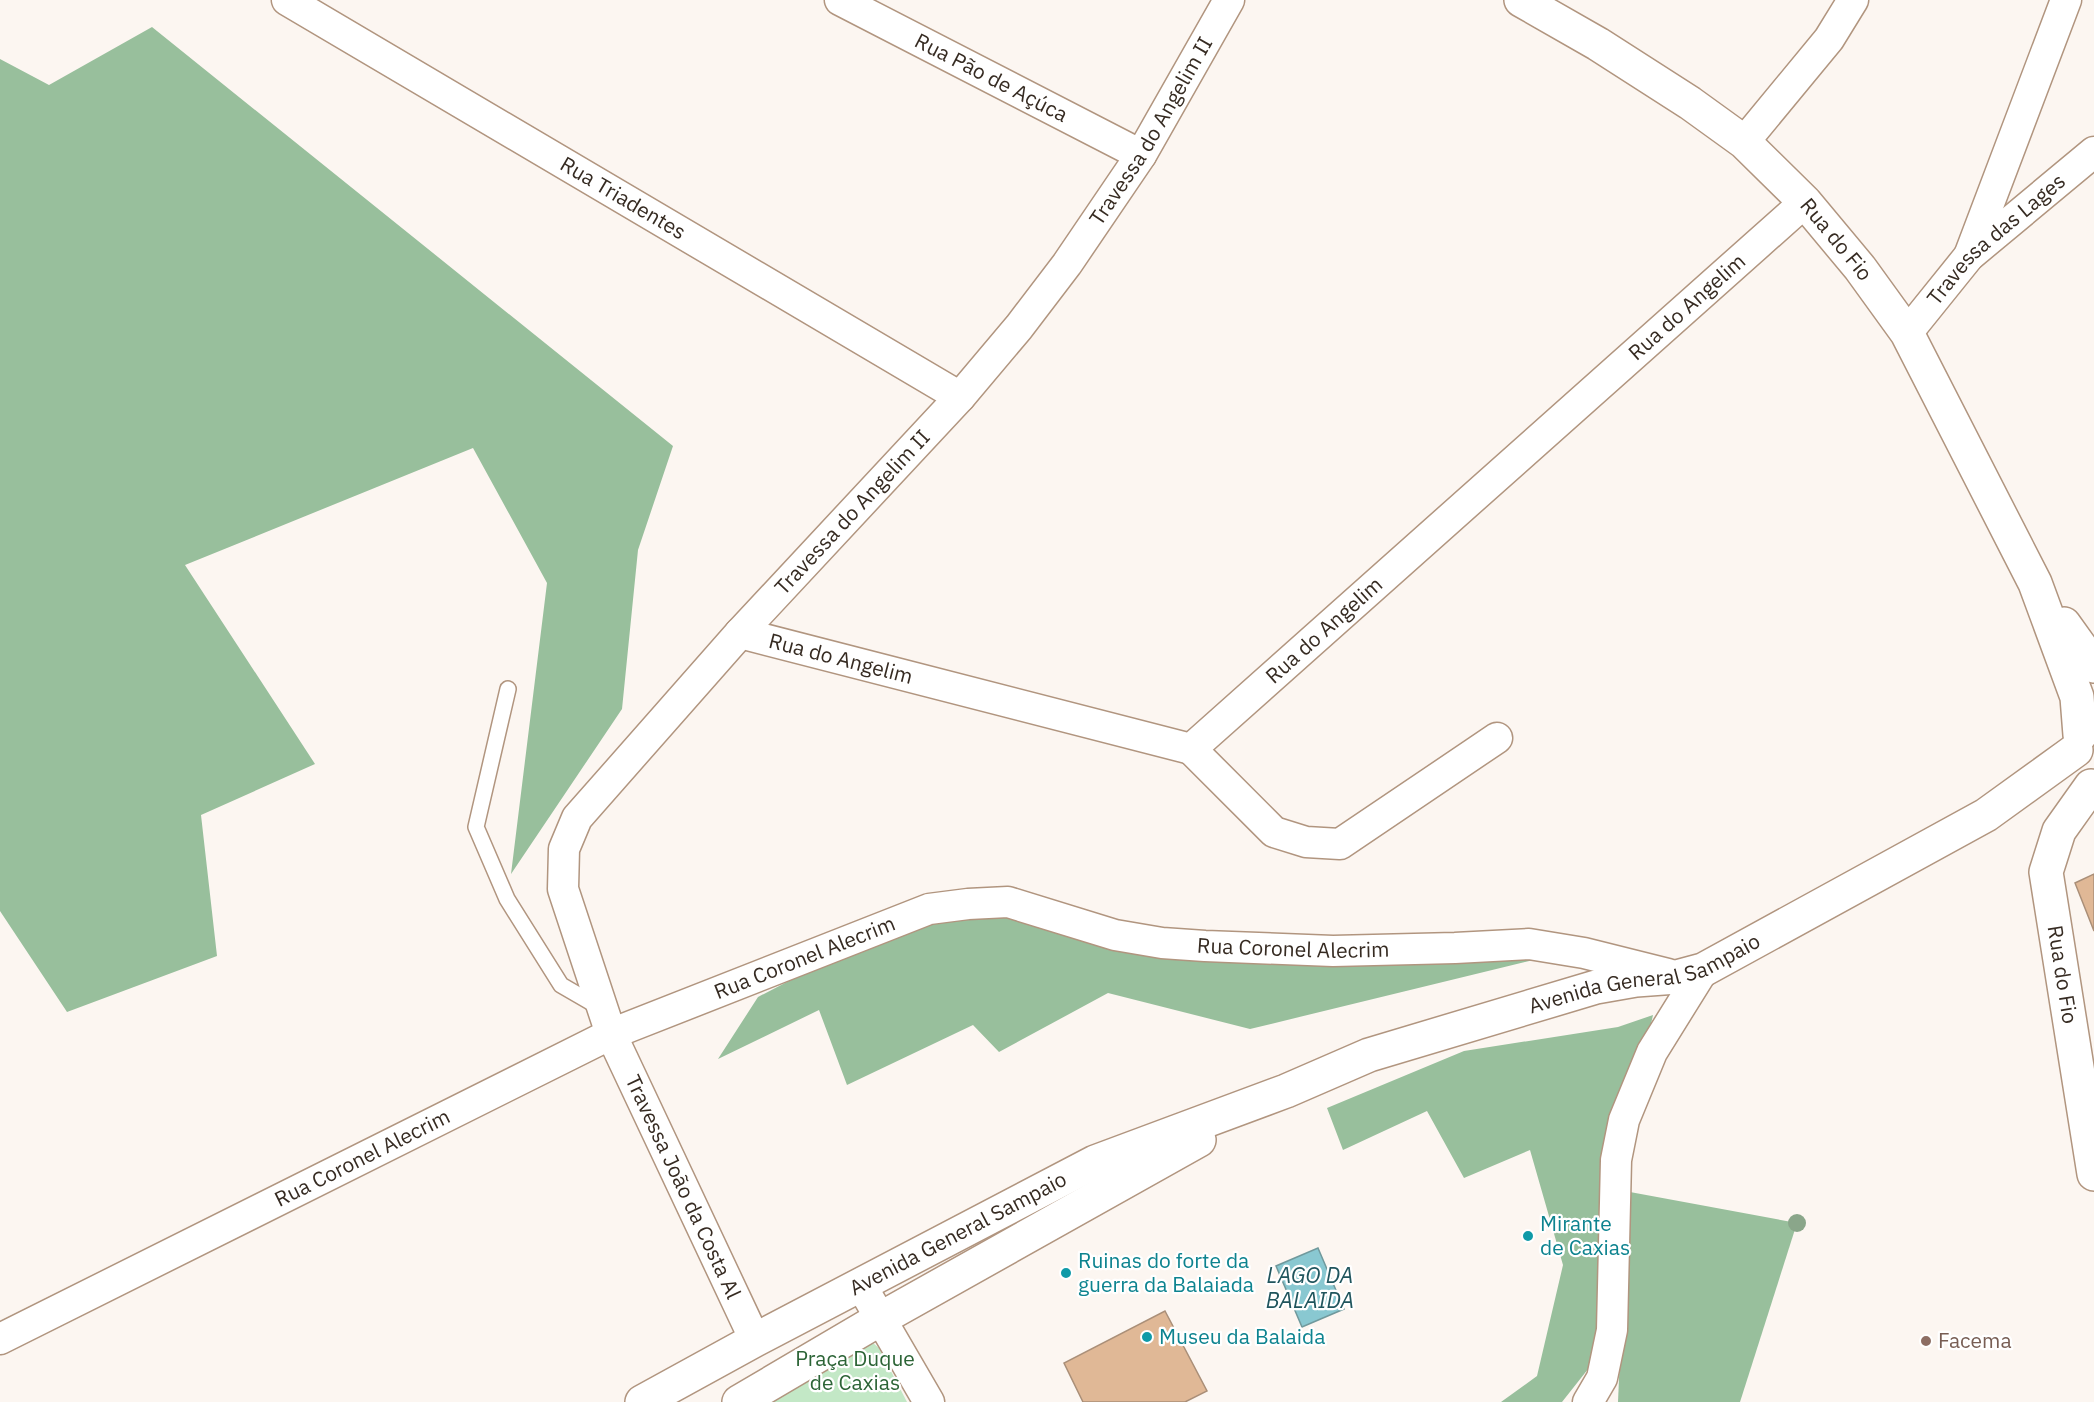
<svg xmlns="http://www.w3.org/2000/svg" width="2094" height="1402" viewBox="0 0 2094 1402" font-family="'IBM Plex Sans',sans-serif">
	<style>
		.green { fill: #c3e8c6 }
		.forest { fill: #98bf9c }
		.water { fill: #89c8d1; stroke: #70999c; stroke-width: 1.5 }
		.building { fill: #e0b896; stroke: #aa8f78; stroke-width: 1.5 }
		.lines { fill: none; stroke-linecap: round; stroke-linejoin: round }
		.lane-casing { stroke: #b1957f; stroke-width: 18 }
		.street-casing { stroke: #b1957f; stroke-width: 33 }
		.secondary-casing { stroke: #b1957f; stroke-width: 36 }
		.lane { stroke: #fff; stroke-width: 15 }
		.street { stroke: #fff; stroke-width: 30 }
		.secondary { stroke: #fff; stroke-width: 33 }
		.tree { fill: #8aa68a }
		.culture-dot { fill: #0f9aa8; stroke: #fff; stroke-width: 2 }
		.education-dot { fill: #8d6e63; stroke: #fff; stroke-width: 2 }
		.labels { text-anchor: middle; stroke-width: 4.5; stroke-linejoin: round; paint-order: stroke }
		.street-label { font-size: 21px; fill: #362b22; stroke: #fff }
		.culture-label { font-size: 21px; fill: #0d838f; stroke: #fff; text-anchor: start }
		.education-label { font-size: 21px; fill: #785e54; stroke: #fff; text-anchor: start }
		.park-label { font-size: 21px; fill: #2c6436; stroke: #fff }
		.water-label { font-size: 22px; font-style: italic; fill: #20555d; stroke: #fff }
	</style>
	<rect width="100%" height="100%" fill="#fcf6f1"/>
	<path class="green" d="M 866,1337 L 879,1348 L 907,1402 L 734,1402 Z"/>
	<g class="forest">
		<path d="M 152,27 L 673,446 L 638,550 L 622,709 L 511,874 L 547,583 L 473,448 L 185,565 L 315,764 L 201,815 L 217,956 L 67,1012 L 0,911 L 0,59 L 49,85 Z"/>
		<path d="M 1004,909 L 1129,950 L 1546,957 L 1250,1029 L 1108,993 L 999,1052 L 973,1025 L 847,1085 L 819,1010 L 718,1059 L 758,997 L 921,912 Z"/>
		<path d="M 1653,1015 L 1612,1200 L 1596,1359 L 1562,1402 L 1501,1402 L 1537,1376 L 1563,1265 L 1530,1150 L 1464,1178 L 1427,1111 L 1343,1150 L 1327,1108 L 1464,1051 L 1618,1027 Z"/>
		<path d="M 1630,1192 L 1797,1223 L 1740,1402 L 1618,1402 L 1622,1308 Z"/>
	</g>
	<path class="water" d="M 1318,1248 L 1344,1309 L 1302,1327 L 1276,1266 Z"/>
	<g class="building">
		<path d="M 2094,874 L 2094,931 L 2075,883 Z"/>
		<path d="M 1165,1311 L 1207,1391 L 1185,1402 L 1083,1402 L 1064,1363 Z"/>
	</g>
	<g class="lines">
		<defs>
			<path id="lane" d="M 508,689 L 476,827 L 507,899 L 561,985 L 599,1007"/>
			<g id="street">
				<path id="s1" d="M 287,0 L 960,397"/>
				<path id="s2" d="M 840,0 L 1141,155"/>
				<path d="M 1744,142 L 1829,39 L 1853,0"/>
				<path d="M 1969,256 L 2066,0"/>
				<path id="s3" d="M 1907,333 L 1969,256 L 2094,152"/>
				<path id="s4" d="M 740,633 L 1191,749 L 1805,202"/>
				<path d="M 1191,749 L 1274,832 L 1306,842 L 1340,844 L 1497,738"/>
				<path d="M 861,1285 L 929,1402"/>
				<path id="s5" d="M 0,1339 L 611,1034 L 929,909 L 968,904 L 1008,902 L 1115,935 L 1162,943 L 1205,946 L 1333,951 L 1455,948 L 1529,944 L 1584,953 L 1668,974"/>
				<path id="s6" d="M 755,1340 L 611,1034 L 563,889 L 564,849 L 577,818 L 740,633 L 960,397 L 1019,327 L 1067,264 L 1141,155 L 1229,0"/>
				<path d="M 1588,1402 L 1602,1378 L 1612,1330 L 1616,1160 L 1624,1120 L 1652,1052 L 1703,970"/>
			</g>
			<g id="secondary">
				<path id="s7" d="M 1521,0 L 1598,44 L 1690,103 L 1744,142 L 1805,202 L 1860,268 L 1907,333 L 2035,583 L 2077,697 L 2080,735"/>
				<path d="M 2064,624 L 2094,666"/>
				<path id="s8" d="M 2091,786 L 2059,831 L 2046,872 L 2094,1174"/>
				<path id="s9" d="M 642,1402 L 755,1340 L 1095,1162 L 1286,1091 L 1369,1055 L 1596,987 L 1636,980 L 1677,977 L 1703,970 L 1986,815 L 2076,750"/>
				<path d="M 739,1402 L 880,1319 L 1199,1140"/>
			</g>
		</defs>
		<use href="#lane" class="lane-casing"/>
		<use href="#street" class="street-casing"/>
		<use href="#secondary" class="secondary-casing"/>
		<use href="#lane" class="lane"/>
		<use href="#street" class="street"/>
		<use href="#secondary" class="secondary"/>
	</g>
	<circle class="tree" cx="1797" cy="1223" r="9"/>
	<g class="culture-dot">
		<circle cx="1528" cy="1236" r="6"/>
		<circle cx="1066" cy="1273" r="6"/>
		<circle cx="1147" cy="1337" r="6"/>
	</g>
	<circle class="education-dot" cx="1926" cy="1341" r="6"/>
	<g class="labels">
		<g class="street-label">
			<text dy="7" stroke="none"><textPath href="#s2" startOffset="170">Rua Pão de Açúca</textPath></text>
			<text dy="7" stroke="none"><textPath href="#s6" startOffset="1462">Travessa do Angelim II</textPath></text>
			<text dy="7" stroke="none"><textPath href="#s1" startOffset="390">Rua Triadentes</textPath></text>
			<text dy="7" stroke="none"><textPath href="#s7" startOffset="399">Rua do Fio</textPath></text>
			<text dy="7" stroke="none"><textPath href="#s3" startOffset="130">Travessa das Lages</textPath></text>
			<text dy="7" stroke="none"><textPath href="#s4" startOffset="1130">Rua do Angelim</textPath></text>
			<text dy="7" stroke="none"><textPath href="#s6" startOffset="976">Travessa do Angelim II</textPath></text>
			<text dy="7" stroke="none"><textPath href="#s4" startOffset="644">Rua do Angelim</textPath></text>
			<text dy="7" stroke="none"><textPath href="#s4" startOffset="104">Rua do Angelim</textPath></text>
			<text dy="7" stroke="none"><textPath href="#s5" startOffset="1395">Rua Coronel Alecrim</textPath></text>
			<text dy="7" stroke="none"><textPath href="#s5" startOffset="891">Rua Coronel Alecrim</textPath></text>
			<text dy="7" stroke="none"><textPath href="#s9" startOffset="1095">Avenida General Sampaio</textPath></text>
			<text dy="7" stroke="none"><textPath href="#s8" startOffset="202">Rua do Fio</textPath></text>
			<text dy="7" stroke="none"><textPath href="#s5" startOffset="405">Rua Coronel Alecrim</textPath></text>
			<text transform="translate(683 1187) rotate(65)" y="7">Travessa João da Costa Al</text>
			<text dy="7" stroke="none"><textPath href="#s9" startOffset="358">Avenida General Sampaio</textPath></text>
		</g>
		<g class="culture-label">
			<text x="1540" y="1231">Mirante<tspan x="1540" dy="24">de Caxias</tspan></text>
			<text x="1078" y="1268">Ruinas do forte da<tspan x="1078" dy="24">guerra da Balaiada</tspan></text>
			<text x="1159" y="1344">Museu da Balaida</text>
		</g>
		<g class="education-label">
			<text x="1938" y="1348">Facema</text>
		</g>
		<g class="park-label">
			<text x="855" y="1366">Praça Duque<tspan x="855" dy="24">de Caxias</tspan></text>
		</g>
		<g class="water-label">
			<text x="1310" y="1283">LAGO DA<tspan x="1310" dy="25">BALAIDA</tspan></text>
		</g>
	</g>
</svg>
